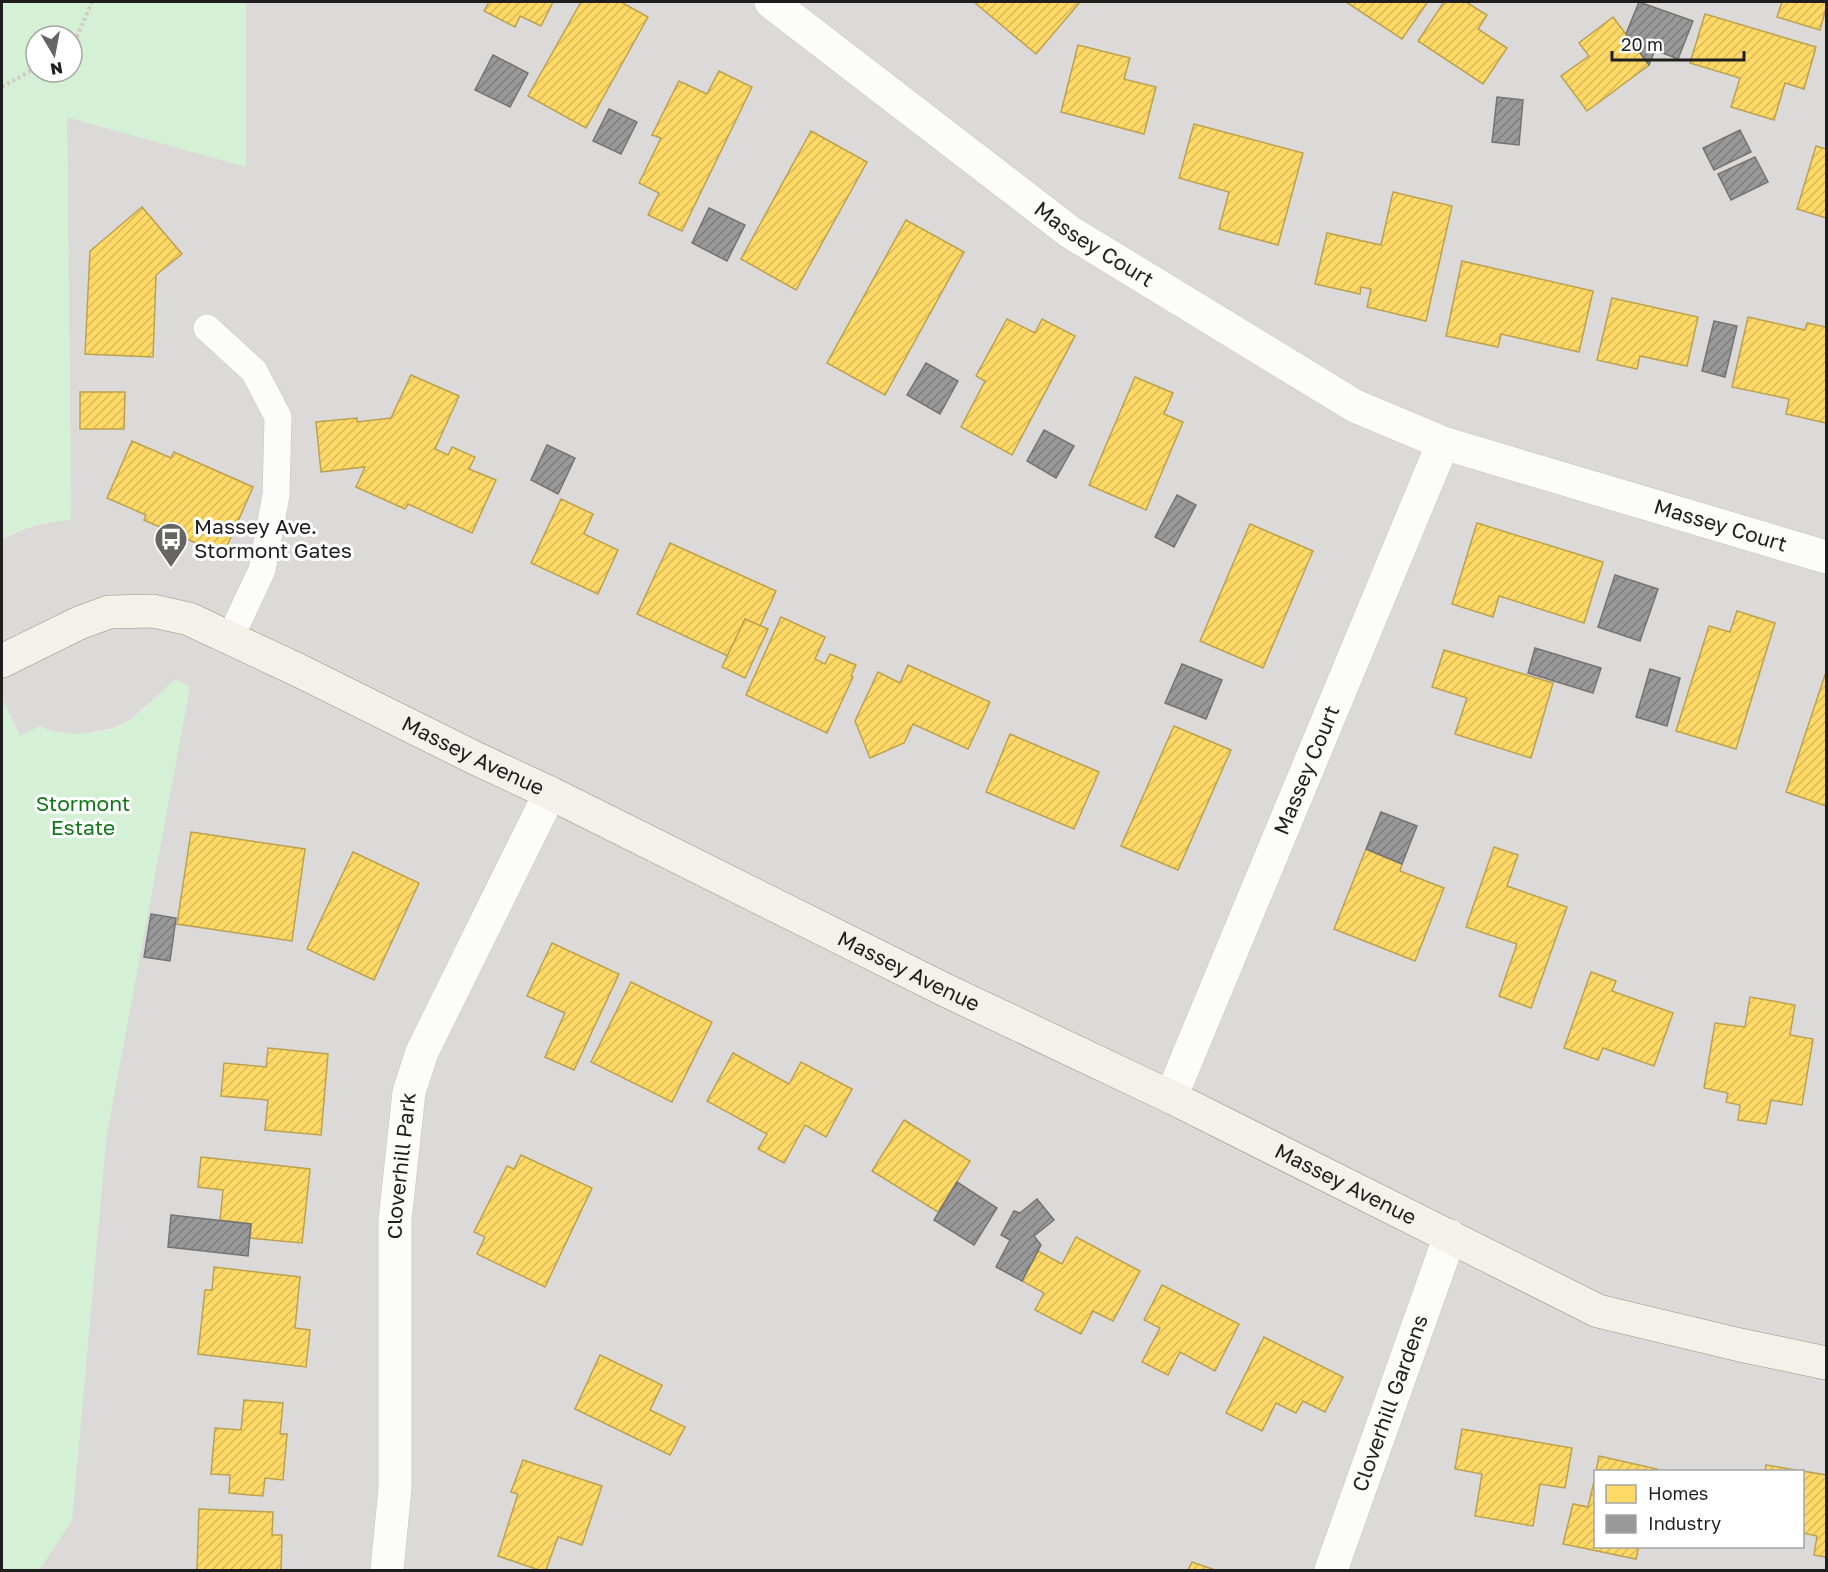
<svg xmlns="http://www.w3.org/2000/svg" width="1828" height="1572" viewBox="0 0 1828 1572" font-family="'Golos Text',sans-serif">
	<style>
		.residential { fill: #dbdad8; fill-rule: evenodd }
		.park { fill: #d5f1d5; fill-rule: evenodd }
		.homes { fill: url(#homes-hatch); stroke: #bca150; stroke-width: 1.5 }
		.industry { fill: url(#industry-hatch); stroke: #747474; stroke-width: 1.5 }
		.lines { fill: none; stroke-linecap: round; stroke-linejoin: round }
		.lane-casing { stroke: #c5c4c2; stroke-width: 28 }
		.street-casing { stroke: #c5c4c2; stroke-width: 34 }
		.secondary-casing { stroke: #939480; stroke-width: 34 }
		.path { stroke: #d5c9c7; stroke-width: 4; stroke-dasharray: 3 3; stroke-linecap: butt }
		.lane { stroke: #fcfcfb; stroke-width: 27 }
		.street { stroke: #fcfcfb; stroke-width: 33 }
		.secondary { stroke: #f3f2ea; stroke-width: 33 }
		.labels { text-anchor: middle; stroke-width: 6; stroke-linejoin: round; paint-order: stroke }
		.street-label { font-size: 21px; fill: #1e1e1e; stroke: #fff }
		.poi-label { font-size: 21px; fill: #1e1e1e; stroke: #fff; text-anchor: start }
		.park-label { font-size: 21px; fill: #117718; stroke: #fff }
	</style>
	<defs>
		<pattern id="homes-hatch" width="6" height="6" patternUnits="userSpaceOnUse" patternTransform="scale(1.5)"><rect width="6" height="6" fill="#ffd966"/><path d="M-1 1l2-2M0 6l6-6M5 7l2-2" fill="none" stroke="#daba58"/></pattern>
		<pattern id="industry-hatch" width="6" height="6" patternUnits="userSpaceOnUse" patternTransform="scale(1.5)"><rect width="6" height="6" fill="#999"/><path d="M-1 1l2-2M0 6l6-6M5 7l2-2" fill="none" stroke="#7c7c7c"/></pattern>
	</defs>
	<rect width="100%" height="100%" fill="#eceae6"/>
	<path class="residential" d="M 246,2 L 1826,2 L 1826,1570 L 39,1570 L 72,1520 L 106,1139 L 175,680 L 129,721 L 113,728 L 83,734 L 66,734 L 46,730 L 20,736 L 2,699 L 2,539 L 27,528 L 49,522 L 71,519 L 67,117 L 246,166 ZM 1596,1472 L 1802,1472 L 1802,1546 L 1596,1546 Z"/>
	<g class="park">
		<path d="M 2,2 L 246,2 L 246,167 L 67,117 L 71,520 C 48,522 20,526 2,539 ZM 36,36 L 72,36 L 72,72 L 36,72 Z"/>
		<path d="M 175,679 L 190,687 L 106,1139 L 72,1520 L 39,1570 L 2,1570 L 2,699 L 20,736 L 40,726 C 63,739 108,735 130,721 C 145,710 161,692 175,679 Z"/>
	</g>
	<g class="homes">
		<path d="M 489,2 L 553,2 L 541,26 L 520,16 L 515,27 L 484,11 Z"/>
		<path d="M 581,2 L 621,2 L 648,17 L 586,128 L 528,96 Z"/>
		<path d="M 974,2 L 1080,2 L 1036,54 Z"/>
		<path d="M 1346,2 L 1424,2 L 1427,3 L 1402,39 Z"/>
		<path d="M 1444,2 L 1466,2 L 1487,15 L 1478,29 L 1507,48 L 1483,84 L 1418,41 Z"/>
		<path d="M 1782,2 L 1826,2 L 1826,8 L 1820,30 L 1777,17 Z"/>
		<path d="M 1705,14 L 1816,47 L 1804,89 L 1785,83 L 1774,120 L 1731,107 L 1740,78 L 1690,63 Z"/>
		<path d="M 1613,17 L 1649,65 L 1587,111 L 1561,76 L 1589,56 L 1579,43 Z"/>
		<path d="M 1078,45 L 1130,58 L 1124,79 L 1156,87 L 1144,134 L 1061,112 Z"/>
		<path d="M 719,71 L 752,87 L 682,231 L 648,215 L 659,193 L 639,183 L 661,138 L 652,135 L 679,81 L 707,94 Z"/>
		<path d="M 1194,124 L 1303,153 L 1278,245 L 1219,229 L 1229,192 L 1179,178 Z"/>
		<path d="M 811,131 L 867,162 L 796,290 L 741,259 Z"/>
		<path d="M 1816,146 L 1826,149 L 1826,218 L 1797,209 Z"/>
		<path d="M 1393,192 L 1452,206 L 1426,321 L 1367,307 L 1371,289 L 1361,287 L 1360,294 L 1315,284 L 1327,233 L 1381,245 Z"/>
		<path d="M 142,207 L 182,254 L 156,275 L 153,357 L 85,354 L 90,251 Z"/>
		<path d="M 906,220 L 964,252 L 885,395 L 827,363 Z"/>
		<path d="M 1462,261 L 1593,291 L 1579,352 L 1501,334 L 1498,347 L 1446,336 Z"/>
		<path d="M 1612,298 L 1698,317 L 1687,366 L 1640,356 L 1637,369 L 1597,360 Z"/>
		<path d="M 1748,317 L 1805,330 L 1807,323 L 1826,327 L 1826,423 L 1786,414 L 1789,399 L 1732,387 Z"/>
		<path d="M 1007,319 L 1035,333 L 1042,319 L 1075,336 L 1012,455 L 961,427 L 985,381 L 976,376 Z"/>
		<path d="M 411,375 L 459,396 L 435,449 L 448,455 L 452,447 L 475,457 L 469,469 L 496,480 L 472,533 L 408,504 L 405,509 L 356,487 L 365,467 L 321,472 L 316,422 L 357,418 L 357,422 L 391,418 Z"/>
		<path d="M 1135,377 L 1173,393 L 1164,414 L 1183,422 L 1146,510 L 1089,485 Z"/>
		<path d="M 80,392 L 125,392 L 124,429 L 80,429 Z"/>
		<path d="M 132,441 L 171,458 L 174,452 L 253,487 L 223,555 L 144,520 L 146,515 L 107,498 Z"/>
		<path d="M 561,499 L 593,514 L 584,534 L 618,550 L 598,594 L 531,563 Z"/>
		<path d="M 1477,523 L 1603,562 L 1584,623 L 1499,596 L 1493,617 L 1452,604 Z"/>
		<path d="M 1250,524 L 1313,551 L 1263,668 L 1200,641 Z"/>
		<path d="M 670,543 L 776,591 L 760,626 L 745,619 L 728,656 L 637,614 Z"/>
		<path d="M 1737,611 L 1775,623 L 1736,749 L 1676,731 L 1709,626 L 1730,632 Z"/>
		<path d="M 781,617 L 825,637 L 815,659 L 825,664 L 830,654 L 856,665 L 851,676 L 853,677 L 827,733 L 746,695 Z"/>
		<path d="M 745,619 L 768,629 L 745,678 L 722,667 Z"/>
		<path d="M 1444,650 L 1553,683 L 1531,758 L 1455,734 L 1467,698 L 1432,687 Z"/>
		<path d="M 908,665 L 990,702 L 968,749 L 913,724 L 904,743 L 870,758 L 855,721 L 878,672 L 900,683 Z"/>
		<path d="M 1826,672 L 1826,806 L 1786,792 Z"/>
		<path d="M 1174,726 L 1231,750 L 1178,870 L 1121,846 Z"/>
		<path d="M 1010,734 L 1099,772 L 1074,829 L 986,792 Z"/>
		<path d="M 191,832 L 305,849 L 292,941 L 177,924 Z"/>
		<path d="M 1494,847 L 1518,855 L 1507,886 L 1567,907 L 1531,1008 L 1499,996 L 1517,944 L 1466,927 Z"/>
		<path d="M 1366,849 L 1402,864 L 1400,871 L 1444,888 L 1415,961 L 1334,929 Z"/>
		<path d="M 353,852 L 419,883 L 374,980 L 307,949 Z"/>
		<path d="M 552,943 L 619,974 L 574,1070 L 545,1057 L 565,1013 L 527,996 Z"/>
		<path d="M 1591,972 L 1616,981 L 1612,991 L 1673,1013 L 1654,1066 L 1603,1048 L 1598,1060 L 1564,1048 Z"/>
		<path d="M 631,982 L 712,1022 L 672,1102 L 591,1062 Z"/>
		<path d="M 1750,997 L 1795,1005 L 1790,1035 L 1813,1039 L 1802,1105 L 1771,1100 L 1766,1124 L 1738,1120 L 1740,1105 L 1726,1102 L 1728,1093 L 1704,1088 L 1715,1023 L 1745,1027 Z"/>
		<path d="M 268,1048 L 328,1054 L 321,1135 L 265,1130 L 268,1100 L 221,1096 L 224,1063 L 266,1067 Z"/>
		<path d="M 733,1053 L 789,1084 L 801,1062 L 852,1089 L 826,1137 L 805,1125 L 784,1163 L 758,1149 L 767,1134 L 707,1101 Z"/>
		<path d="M 904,1120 L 970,1161 L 938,1212 L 872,1171 Z"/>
		<path d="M 521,1155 L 592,1188 L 545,1287 L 477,1254 L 485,1237 L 474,1232 L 507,1166 L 514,1169 Z"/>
		<path d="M 201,1157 L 310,1169 L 302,1243 L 250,1238 L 251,1224 L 220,1220 L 223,1190 L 198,1187 Z"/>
		<path d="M 1076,1237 L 1140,1271 L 1113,1321 L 1093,1311 L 1081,1334 L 1035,1310 L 1044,1293 L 1022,1281 L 1038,1251 L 1062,1264 Z"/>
		<path d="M 214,1267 L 300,1277 L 295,1328 L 310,1330 L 306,1367 L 198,1354 L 205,1290 L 212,1290 Z"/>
		<path d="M 1162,1285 L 1239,1324 L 1215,1371 L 1180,1352 L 1168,1375 L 1142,1362 L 1160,1328 L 1144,1320 Z"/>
		<path d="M 1264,1337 L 1343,1377 L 1325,1412 L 1303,1401 L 1296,1413 L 1276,1403 L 1262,1431 L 1226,1413 Z"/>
		<path d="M 600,1355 L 662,1385 L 650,1410 L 685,1427 L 670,1455 L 575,1409 Z"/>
		<path d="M 244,1400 L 283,1403 L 280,1434 L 287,1434 L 283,1480 L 265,1478 L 263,1496 L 229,1493 L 230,1475 L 211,1474 L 215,1428 L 241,1430 Z"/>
		<path d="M 1462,1429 L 1572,1448 L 1565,1488 L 1540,1484 L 1533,1526 L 1475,1516 L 1482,1474 L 1455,1469 Z"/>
		<path d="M 1599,1456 L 1657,1469 L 1656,1472 L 1596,1472 Z"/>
		<path d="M 523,1460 L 602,1486 L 582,1545 L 558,1537 L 546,1570 L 539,1570 L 498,1556 L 518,1494 L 511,1492 Z"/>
		<path d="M 1766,1465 L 1826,1475 L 1826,1557 L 1814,1555 L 1817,1536 L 1802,1533 L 1802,1472 L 1765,1472 Z"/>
		<path d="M 1596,1473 L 1596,1546 L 1639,1546 L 1636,1559 L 1563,1544 L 1573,1504 L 1588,1507 Z"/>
		<path d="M 199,1509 L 273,1512 L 272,1535 L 282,1535 L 281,1570 L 197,1570 Z"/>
		<path d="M 1192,1562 L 1215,1570 L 1188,1570 Z"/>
	</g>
	<g class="industry">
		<path d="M 1639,2 L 1693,21 L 1678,59 L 1655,50 L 1649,65 L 1626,34 Z"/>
		<path d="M 493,55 L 528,73 L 510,107 L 475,90 Z"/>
		<path d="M 1497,97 L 1523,100 L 1519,145 L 1492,142 Z"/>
		<path d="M 609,109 L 637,122 L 621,154 L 593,141 Z"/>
		<path d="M 1740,130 L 1751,152 L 1714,170 L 1703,148 Z"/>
		<path d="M 1755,157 L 1768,182 L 1731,200 L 1718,174 Z"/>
		<path d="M 709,208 L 745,225 L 727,261 L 692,243 Z"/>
		<path d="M 1714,321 L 1737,326 L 1725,377 L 1702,371 Z"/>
		<path d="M 926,363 L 958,381 L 940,414 L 907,395 Z"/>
		<path d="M 1044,430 L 1074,446 L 1056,478 L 1027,461 Z"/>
		<path d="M 547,445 L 575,458 L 558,494 L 531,480 Z"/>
		<path d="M 1177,495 L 1196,505 L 1174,547 L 1155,537 Z"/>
		<path d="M 1615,575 L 1658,589 L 1640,641 L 1598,627 Z"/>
		<path d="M 1535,648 L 1601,668 L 1593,693 L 1528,673 Z"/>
		<path d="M 1182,664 L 1222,680 L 1206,719 L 1165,703 Z"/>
		<path d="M 1650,669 L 1680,678 L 1667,726 L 1636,717 Z"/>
		<path d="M 1381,812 L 1417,826 L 1402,864 L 1366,849 Z"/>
		<path d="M 151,914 L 176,918 L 170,961 L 144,957 Z"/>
		<path d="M 957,1182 L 997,1208 L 974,1245 L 934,1220 Z"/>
		<path d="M 1037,1199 L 1054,1220 L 1034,1236 L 1041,1245 L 1022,1281 L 996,1267 L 1010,1240 L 1001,1235 L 1014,1211 L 1020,1213 Z"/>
		<path d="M 171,1215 L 251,1224 L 248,1256 L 168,1247 Z"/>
	</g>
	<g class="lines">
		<defs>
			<path id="lane" d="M 207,328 L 254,371 L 278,417 L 276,495 L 262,570 L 230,638"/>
			<g id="street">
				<path id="s1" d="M 771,2 L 1070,232 L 1355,406 L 1443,443 L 1826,557"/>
				<path id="s2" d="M 1171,1097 L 1443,443"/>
				<path id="s3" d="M 387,1570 L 395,1488 L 395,1220 L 409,1092 L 422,1052 L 550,793"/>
				<path id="s4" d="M 1331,1570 L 1450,1236"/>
			</g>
			<g id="secondary">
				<path id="s5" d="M 2,661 L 79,623 L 109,612 L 153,611 L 189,619 L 298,670 L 477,759 L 550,793 L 945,990 L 1171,1097 L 1598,1311 L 1740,1345 L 1826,1363"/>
			</g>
		</defs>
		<use href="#lane" class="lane-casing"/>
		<use href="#street" class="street-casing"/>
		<use href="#secondary" class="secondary-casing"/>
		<g class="path">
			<path d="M 72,48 L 92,2"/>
			<path d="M 2,87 L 36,68"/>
		</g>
		<use href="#lane" class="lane"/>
		<use href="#street" class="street"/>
		<use href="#secondary" class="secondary"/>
	</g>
	<defs>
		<symbol id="bus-pin" viewBox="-11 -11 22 30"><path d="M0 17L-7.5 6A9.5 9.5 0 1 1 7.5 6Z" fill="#666564" stroke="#fff"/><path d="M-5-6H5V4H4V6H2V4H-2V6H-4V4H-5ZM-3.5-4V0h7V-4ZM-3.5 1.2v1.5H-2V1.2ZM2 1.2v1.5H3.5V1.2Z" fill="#fff"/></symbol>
	</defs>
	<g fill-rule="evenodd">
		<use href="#bus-pin" x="152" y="520" width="38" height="52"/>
	</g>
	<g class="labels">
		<g class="street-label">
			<text dy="7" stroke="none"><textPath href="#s1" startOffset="404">Massey Court</textPath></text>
			<text dy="7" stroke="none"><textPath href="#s1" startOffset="1096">Massey Court</textPath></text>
			<text dy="7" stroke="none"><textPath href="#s5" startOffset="514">Massey Avenue</textPath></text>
			<text dy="7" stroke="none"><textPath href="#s2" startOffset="354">Massey Court</textPath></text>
			<text dy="7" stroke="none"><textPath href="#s5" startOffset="1000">Massey Avenue</textPath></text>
			<text dy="7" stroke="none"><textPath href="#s3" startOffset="405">Cloverhill Park</textPath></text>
			<text dy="7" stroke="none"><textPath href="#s5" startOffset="1486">Massey Avenue</textPath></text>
			<text dy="7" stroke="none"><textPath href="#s4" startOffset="177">Cloverhill Gardens</textPath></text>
		</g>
		<g class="poi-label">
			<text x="194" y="534">Massey Ave.<tspan x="194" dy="24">Stormont Gates</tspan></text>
		</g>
		<g class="park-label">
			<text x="83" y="811">Stormont<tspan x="83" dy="24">Estate</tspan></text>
		</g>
	</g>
	<rect width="1828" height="1572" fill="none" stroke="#1e1e1e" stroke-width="6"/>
	<rect x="1594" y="1470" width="210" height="78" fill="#ffffff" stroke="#a5a5a5" stroke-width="1.5"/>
	<rect x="1606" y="1485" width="30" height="18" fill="#ffd966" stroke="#a5a5a5" stroke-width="1.5"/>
	<text x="1648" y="1500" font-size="18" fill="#1e1e1e">Homes</text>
	<rect x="1606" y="1515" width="30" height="18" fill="#999999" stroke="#a5a5a5" stroke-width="1.5"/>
	<text x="1648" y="1530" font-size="18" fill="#1e1e1e">Industry</text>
	<g transform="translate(54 54) rotate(170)"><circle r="28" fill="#ffffff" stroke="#a5a5a5" stroke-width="1.5"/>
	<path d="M0-4.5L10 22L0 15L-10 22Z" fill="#666564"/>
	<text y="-9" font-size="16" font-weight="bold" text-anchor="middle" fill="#1e1e1e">N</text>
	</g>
	<path d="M1612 51v9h132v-9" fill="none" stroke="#1e1e1e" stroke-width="3"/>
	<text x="1621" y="51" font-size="18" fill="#1e1e1e" stroke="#ffffff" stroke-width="4.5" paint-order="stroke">20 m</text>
</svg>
